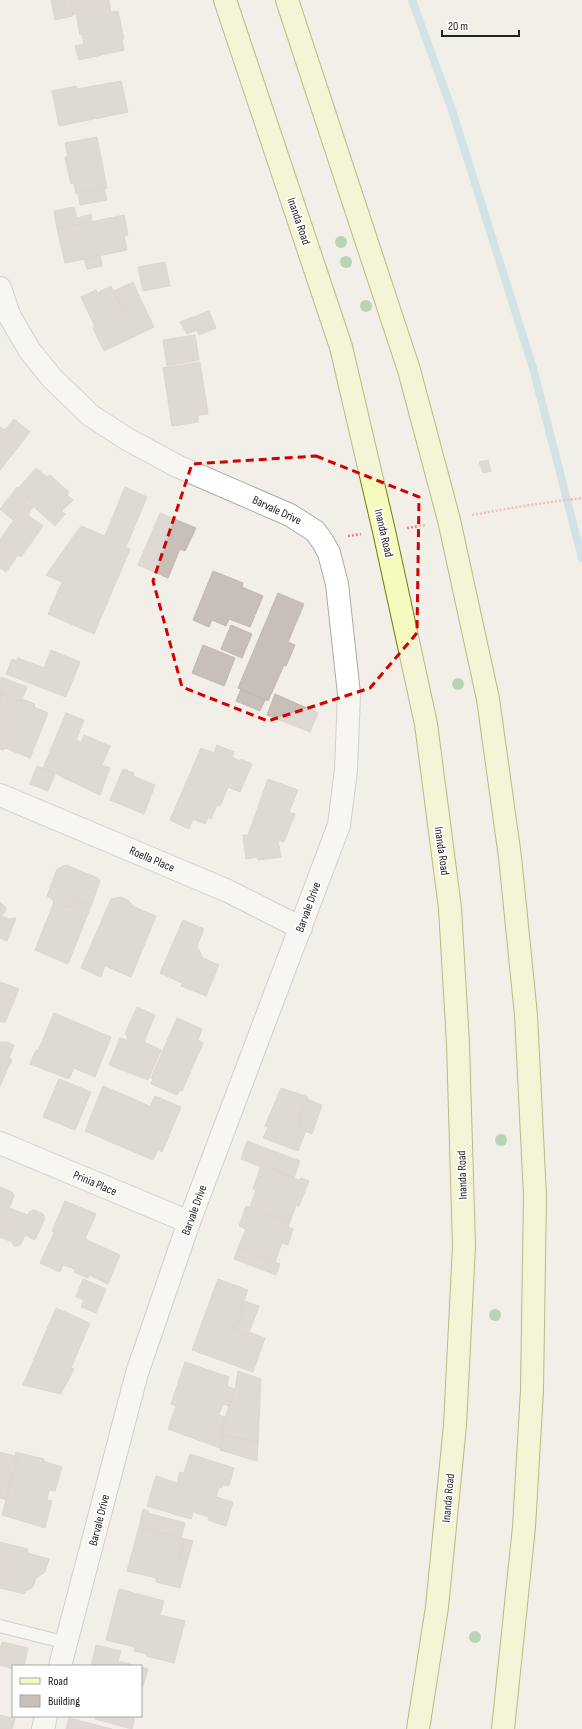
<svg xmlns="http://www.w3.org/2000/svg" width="582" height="1729" viewBox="0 0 582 1729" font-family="'Sofia Sans Condensed',sans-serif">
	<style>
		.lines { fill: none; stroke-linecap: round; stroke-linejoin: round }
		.stream { stroke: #aad3df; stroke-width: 8 }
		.building { fill: #c7bfb8; stroke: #c4b6ab }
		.lane-casing { stroke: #a9a9a9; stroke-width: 14 }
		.street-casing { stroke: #a9a9a9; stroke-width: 24 }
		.secondary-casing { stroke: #707d05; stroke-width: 24 }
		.path { stroke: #fa8072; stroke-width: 2.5; stroke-dasharray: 2 2; stroke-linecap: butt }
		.lane { stroke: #fff; stroke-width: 12 }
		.street { stroke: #fff; stroke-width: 22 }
		.secondary { stroke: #f7fabf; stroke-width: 22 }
		.tree { fill: #74b475 }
		.marked { fill: none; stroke: #d40000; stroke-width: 3; stroke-dasharray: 8 5; stroke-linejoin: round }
		.labels { text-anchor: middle; stroke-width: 3.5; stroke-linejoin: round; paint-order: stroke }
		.street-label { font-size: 12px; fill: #222; stroke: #fff }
	</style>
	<rect width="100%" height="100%" fill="#f2efe9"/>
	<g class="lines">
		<path class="stream" d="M 412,0 L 452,110 L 533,368 L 582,558"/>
	</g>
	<g class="building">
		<path d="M 51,0 L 70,0 L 73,16 L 55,20 Z"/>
		<path d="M 70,0 L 109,0 L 111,12 L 118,11 L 124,39 L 122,39 L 124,50 L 79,60 L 75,46 L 84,44 L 82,34 L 80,35 L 76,14 L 73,15 Z"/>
		<path d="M 121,81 L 128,112 L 59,126 L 52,91 L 76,86 L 77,89 Z"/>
		<path d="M 97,137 L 107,188 L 76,194 L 74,183 L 71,184 L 65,157 L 68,157 L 65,143 Z"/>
		<path d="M 104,188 L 107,200 L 80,205 L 78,193 Z"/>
		<path d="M 74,207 L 77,218 L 91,214 L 92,222 L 57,229 L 54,211 Z"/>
		<path d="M 124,215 L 128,235 L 124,236 L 127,250 L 65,263 L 57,229 Z"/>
		<path d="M 100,255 L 102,266 L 87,269 L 84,259 Z"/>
		<path d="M 165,262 L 170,286 L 143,291 L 138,267 Z"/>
		<path d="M 133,282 L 141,300 L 122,309 L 114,291 Z"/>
		<path d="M 111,286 L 122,309 L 141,300 L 154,327 L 104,351 L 93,328 L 95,327 L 81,297 L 96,290 L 97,293 Z"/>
		<path d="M 209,311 L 216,328 L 199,335 L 197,330 L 187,334 L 180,322 Z"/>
		<path d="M 195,335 L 199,360 L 167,366 L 163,340 Z"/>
		<path d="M 200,362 L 208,414 L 198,415 L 198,422 L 172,426 L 163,368 Z"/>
		<path d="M 14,419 L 30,432 L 0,470 L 0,427 L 5,430 Z"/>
		<path d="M 488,460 L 491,471 L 483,473 L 479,462 Z"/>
		<path d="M 36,468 L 47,477 L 50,475 L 69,492 L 67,495 L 73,500 L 62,511 L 65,514 L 55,526 L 16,491 Z"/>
		<path d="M 17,487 L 28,498 L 26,502 L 33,507 L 28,515 L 21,510 L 13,520 L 0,509 Z"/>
		<path d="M 125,487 L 147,497 L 126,547 L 130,549 L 94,634 L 48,614 L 62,582 L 46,575 L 81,526 L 105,536 Z"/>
		<path d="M 21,510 L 43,526 L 21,557 L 18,555 L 6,572 L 0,568 L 0,539 Z"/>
		<path d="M 160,513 L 196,528 L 185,551 L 180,549 L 168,578 L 138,565 Z"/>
		<path d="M 213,571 L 243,583 L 242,587 L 263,596 L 250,627 L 229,619 L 226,626 L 212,620 L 209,627 L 193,620 Z"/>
		<path d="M 278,593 L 304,604 L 288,642 L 295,645 L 286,666 L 284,665 L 268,701 L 238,688 Z"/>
		<path d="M 231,625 L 252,634 L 242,658 L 221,649 Z"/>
		<path d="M 203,645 L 235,658 L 224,686 L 192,673 Z"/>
		<path d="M 51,650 L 80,662 L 66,697 L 6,674 L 12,659 L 17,661 L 18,658 L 44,668 Z"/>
		<path d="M 1,677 L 27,687 L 21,702 L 0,694 Z"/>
		<path d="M 241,689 L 265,700 L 260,711 L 236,701 Z"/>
		<path d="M 0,694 L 21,702 L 22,699 L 35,704 L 34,707 L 48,713 L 30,758 L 5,748 L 4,750 L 0,749 Z"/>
		<path d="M 275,694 L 318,713 L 310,732 L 267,715 Z"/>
		<path d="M 66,713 L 84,720 L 76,740 L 81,742 L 84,735 L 110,746 L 102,765 L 110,768 L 100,795 L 43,768 Z"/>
		<path d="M 217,745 L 234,752 L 232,757 L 240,761 L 241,759 L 252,764 L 240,792 L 228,787 L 220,806 L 217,805 L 211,819 L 208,817 L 205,824 L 193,819 L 189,829 L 170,820 L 201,748 L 214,753 Z"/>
		<path d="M 37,766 L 55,774 L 48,791 L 30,784 Z"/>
		<path d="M 123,769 L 134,773 L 133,776 L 155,785 L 144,814 L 110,800 Z"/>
		<path d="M 268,779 L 298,790 L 289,812 L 295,814 L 284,842 L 278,840 L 281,857 L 258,860 L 257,857 L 246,859 L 243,835 L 248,835 Z"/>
		<path d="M 66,865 L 98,878 L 100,881 L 91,906 L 74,899 L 70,908 L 54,902 L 51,898 L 47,896 L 57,869 Z"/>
		<path d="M 121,897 L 129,901 L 132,906 L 156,916 L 131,977 L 105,966 L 101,977 L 81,968 L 111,899 Z"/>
		<path d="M 74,899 L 91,906 L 68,964 L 35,950 L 54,902 L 70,908 Z"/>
		<path d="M 0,902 L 6,908 L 4,913 L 0,915 Z"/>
		<path d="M 0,915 L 9,919 L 16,918 L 7,941 L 0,938 Z"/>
		<path d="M 183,920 L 204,929 L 197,946 L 203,958 L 219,965 L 206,996 L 181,986 L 182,983 L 160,973 Z"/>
		<path d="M 0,982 L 19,989 L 5,1023 L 0,1021 Z"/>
		<path d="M 137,1007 L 155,1015 L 144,1042 L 161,1050 L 148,1080 L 109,1065 L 120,1038 L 126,1040 L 128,1036 L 125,1034 Z"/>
		<path d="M 54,1013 L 111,1037 L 95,1077 L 74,1068 L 69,1079 L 30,1064 L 36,1050 L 38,1051 Z"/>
		<path d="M 177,1018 L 202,1029 L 198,1040 L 203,1043 L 182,1091 L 180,1090 L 177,1095 L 151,1084 L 153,1079 L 151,1078 Z"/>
		<path d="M 0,1042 L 7,1042 L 14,1045 L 9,1058 L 12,1060 L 8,1068 L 0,1064 Z"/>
		<path d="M 0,1064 L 8,1068 L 0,1086 Z"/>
		<path d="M 59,1079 L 91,1092 L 75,1130 L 43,1117 Z"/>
		<path d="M 103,1086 L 150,1106 L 155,1096 L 181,1107 L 162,1152 L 158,1150 L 153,1160 L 85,1131 Z"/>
		<path d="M 281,1088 L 308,1097 L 298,1125 L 307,1128 L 298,1151 L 263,1138 L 268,1127 L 265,1126 Z"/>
		<path d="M 307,1099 L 322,1105 L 312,1134 L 305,1131 L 307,1128 L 298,1125 Z"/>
		<path d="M 247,1141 L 300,1161 L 294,1178 L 272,1169 L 273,1167 L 262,1163 L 261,1167 L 241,1159 Z"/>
		<path d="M 262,1163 L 273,1167 L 272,1169 L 294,1178 L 300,1180 L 301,1178 L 309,1181 L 299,1206 L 296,1205 L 290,1222 L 250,1207 L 256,1190 L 253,1189 Z"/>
		<path d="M 0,1187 L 12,1192 L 14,1196 L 9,1208 L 28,1215 L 29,1212 L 34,1210 L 43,1214 L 45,1218 L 35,1240 L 25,1235 L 21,1244 L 17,1246 L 14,1246 L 12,1242 L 0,1237 Z"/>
		<path d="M 65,1201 L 96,1214 L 85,1239 L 120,1255 L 108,1284 L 89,1275 L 88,1278 L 74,1272 L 75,1269 L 63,1265 L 60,1272 L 40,1263 L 54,1233 L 52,1231 Z"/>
		<path d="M 246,1206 L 290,1222 L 288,1227 L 293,1229 L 288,1245 L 282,1243 L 275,1262 L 238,1248 L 246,1229 L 239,1226 Z"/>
		<path d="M 238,1248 L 280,1264 L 276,1275 L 234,1259 Z"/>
		<path d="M 83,1279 L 106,1289 L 96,1313 L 81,1307 L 84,1300 L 76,1297 Z"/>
		<path d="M 218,1279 L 248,1290 L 241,1309 L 243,1310 L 238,1325 L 235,1323 L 232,1329 L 248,1335 L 249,1332 L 265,1338 L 253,1372 L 192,1350 Z"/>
		<path d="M 244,1301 L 259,1306 L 248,1335 L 232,1329 L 235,1323 L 238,1325 L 243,1310 L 241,1309 Z"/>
		<path d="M 56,1308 L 90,1323 L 71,1368 L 74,1369 L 61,1394 L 23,1385 Z"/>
		<path d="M 185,1362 L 229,1377 L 227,1386 L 235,1389 L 229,1406 L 223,1404 L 219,1415 L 225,1417 L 220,1433 L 224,1435 L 220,1448 L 168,1429 L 176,1406 L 171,1404 Z"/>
		<path d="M 238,1371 L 261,1379 L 258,1443 L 220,1433 L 235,1389 Z"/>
		<path d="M 224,1435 L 258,1443 L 257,1461 L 220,1450 Z"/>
		<path d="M 0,1452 L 15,1456 L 14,1459 L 17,1460 L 6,1500 L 0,1498 Z"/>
		<path d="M 16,1452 L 44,1459 L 43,1461 L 62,1467 L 55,1491 L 49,1490 L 47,1500 L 52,1501 L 45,1528 L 2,1515 L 17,1460 L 14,1459 Z"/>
		<path d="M 190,1454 L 234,1468 L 229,1486 L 223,1485 L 222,1488 L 219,1487 L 216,1497 L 233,1502 L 226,1526 L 208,1520 L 209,1517 L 193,1512 L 191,1519 L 147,1506 L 156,1476 L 177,1483 L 180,1472 L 184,1473 Z"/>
		<path d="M 143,1509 L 149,1511 L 148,1513 L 185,1523 L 181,1538 L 139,1527 Z"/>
		<path d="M 139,1527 L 184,1539 L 178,1563 L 186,1565 L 180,1588 L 156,1582 L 156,1578 L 127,1571 Z"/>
		<path d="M 184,1539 L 193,1541 L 186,1565 L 178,1563 Z"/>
		<path d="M 0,1542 L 28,1549 L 27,1553 L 49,1559 L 45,1572 L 36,1578 L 33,1587 L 26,1591 L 24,1594 L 0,1588 Z"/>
		<path d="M 119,1589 L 164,1601 L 160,1615 L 185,1621 L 174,1663 L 146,1656 L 147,1654 L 134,1651 L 135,1647 L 106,1640 Z"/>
		<path d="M 2,1642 L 28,1648 L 24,1666 L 13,1666 L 13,1669 L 0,1665 L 0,1650 Z"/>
		<path d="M 96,1645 L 121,1651 L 118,1661 L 137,1666 L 91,1666 Z"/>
		<path d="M 141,1667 L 148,1669 L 141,1693 Z"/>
		<path d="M 0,1715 L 15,1719 L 12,1729 L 0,1729 Z"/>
		<path d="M 95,1716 L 135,1716 L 132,1729 L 95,1719 Z"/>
		<path d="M 69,1718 L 112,1729 L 66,1729 Z"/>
	</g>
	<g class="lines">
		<defs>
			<path id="lane" d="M 0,1626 L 67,1643"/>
			<g id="street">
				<path d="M 0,288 L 9,315 L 30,351 L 51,377 L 90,415 L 127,439 L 177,466 L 290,515 L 315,531 L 323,542 L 329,553 L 337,584 L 349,694 L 346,770 L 339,825 L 189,1222 L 137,1373 L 60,1666"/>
				<path d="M 0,795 L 228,891 L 301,928"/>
				<path d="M 0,1143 L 189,1222"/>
				<path d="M 43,1729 L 46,1716"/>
			</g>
			<g id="secondary">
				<path d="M 225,0 L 341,347 L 384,531 L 426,724 L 450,908 L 458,1044 L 464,1246 L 455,1425 L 437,1607 L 418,1729"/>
				<path d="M 287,0 L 409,370 L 449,520 L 488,699 L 510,857 L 526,1015 L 535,1196 L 532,1390 L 524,1527 L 503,1729"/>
			</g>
		</defs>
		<use href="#lane" class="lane-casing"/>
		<use href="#street" class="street-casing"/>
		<use href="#secondary" class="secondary-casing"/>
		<g class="path">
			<path d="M 472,515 L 529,505 L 582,498"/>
			<path d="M 407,528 L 426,525"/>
			<path d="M 348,536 L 361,534"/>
		</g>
		<use href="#lane" class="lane"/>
		<use href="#street" class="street"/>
		<use href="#secondary" class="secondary"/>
	</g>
	<g class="tree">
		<circle cx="341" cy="242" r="6"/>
		<circle cx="346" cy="262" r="6"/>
		<circle cx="366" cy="306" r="6"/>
		<circle cx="458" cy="684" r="6"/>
		<circle cx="501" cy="1140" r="6"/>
		<circle cx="495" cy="1315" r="6"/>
		<circle cx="475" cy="1637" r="6"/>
	</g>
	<path d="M0 0H582V1729H0ZM 316,456 L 419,497 L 417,633 L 370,688 L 268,721 L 182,687 L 153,581 L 192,464 Z" fill="#f2efe9" fill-opacity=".55" fill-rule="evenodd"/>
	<path class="marked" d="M 316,456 L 419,497 L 417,633 L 370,688 L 268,721 L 182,687 L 153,581 L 192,464 Z"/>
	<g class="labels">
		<g class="street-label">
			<text transform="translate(299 221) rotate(71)" y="4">Inanda Road</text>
			<text transform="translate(277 510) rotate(25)" y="4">Barvale Drive</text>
			<text transform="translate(384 533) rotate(77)" y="4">Inanda Road</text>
			<text transform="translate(442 851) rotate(82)" y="4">Inanda Road</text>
			<text transform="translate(152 859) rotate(23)" y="4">Roella Place</text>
			<text transform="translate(308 907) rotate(-70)" y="4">Barvale Drive</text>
			<text transform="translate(462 1175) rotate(-92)" y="4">Inanda Road</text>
			<text transform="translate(95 1183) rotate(23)" y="4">Prinia Place</text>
			<text transform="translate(194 1210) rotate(-70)" y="4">Barvale Drive</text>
			<text transform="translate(448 1498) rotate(-85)" y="4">Inanda Road</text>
			<text transform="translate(99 1520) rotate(-76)" y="4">Barvale Drive</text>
		</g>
	</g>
	<rect x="12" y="1665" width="130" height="52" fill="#ffffff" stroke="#a7a7a7"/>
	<rect x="20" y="1678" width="20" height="6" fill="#f7fabf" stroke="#a7a7a7"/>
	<text x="48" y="1685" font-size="12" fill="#222222">Road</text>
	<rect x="20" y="1695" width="20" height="12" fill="#c7bfb8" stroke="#a7a7a7"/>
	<text x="48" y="1705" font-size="12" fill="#222222">Building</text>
	<path d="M442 30v6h77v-6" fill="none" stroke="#222222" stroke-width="2"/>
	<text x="448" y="30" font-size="12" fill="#222222" stroke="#ffffff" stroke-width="3" paint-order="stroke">20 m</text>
</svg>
